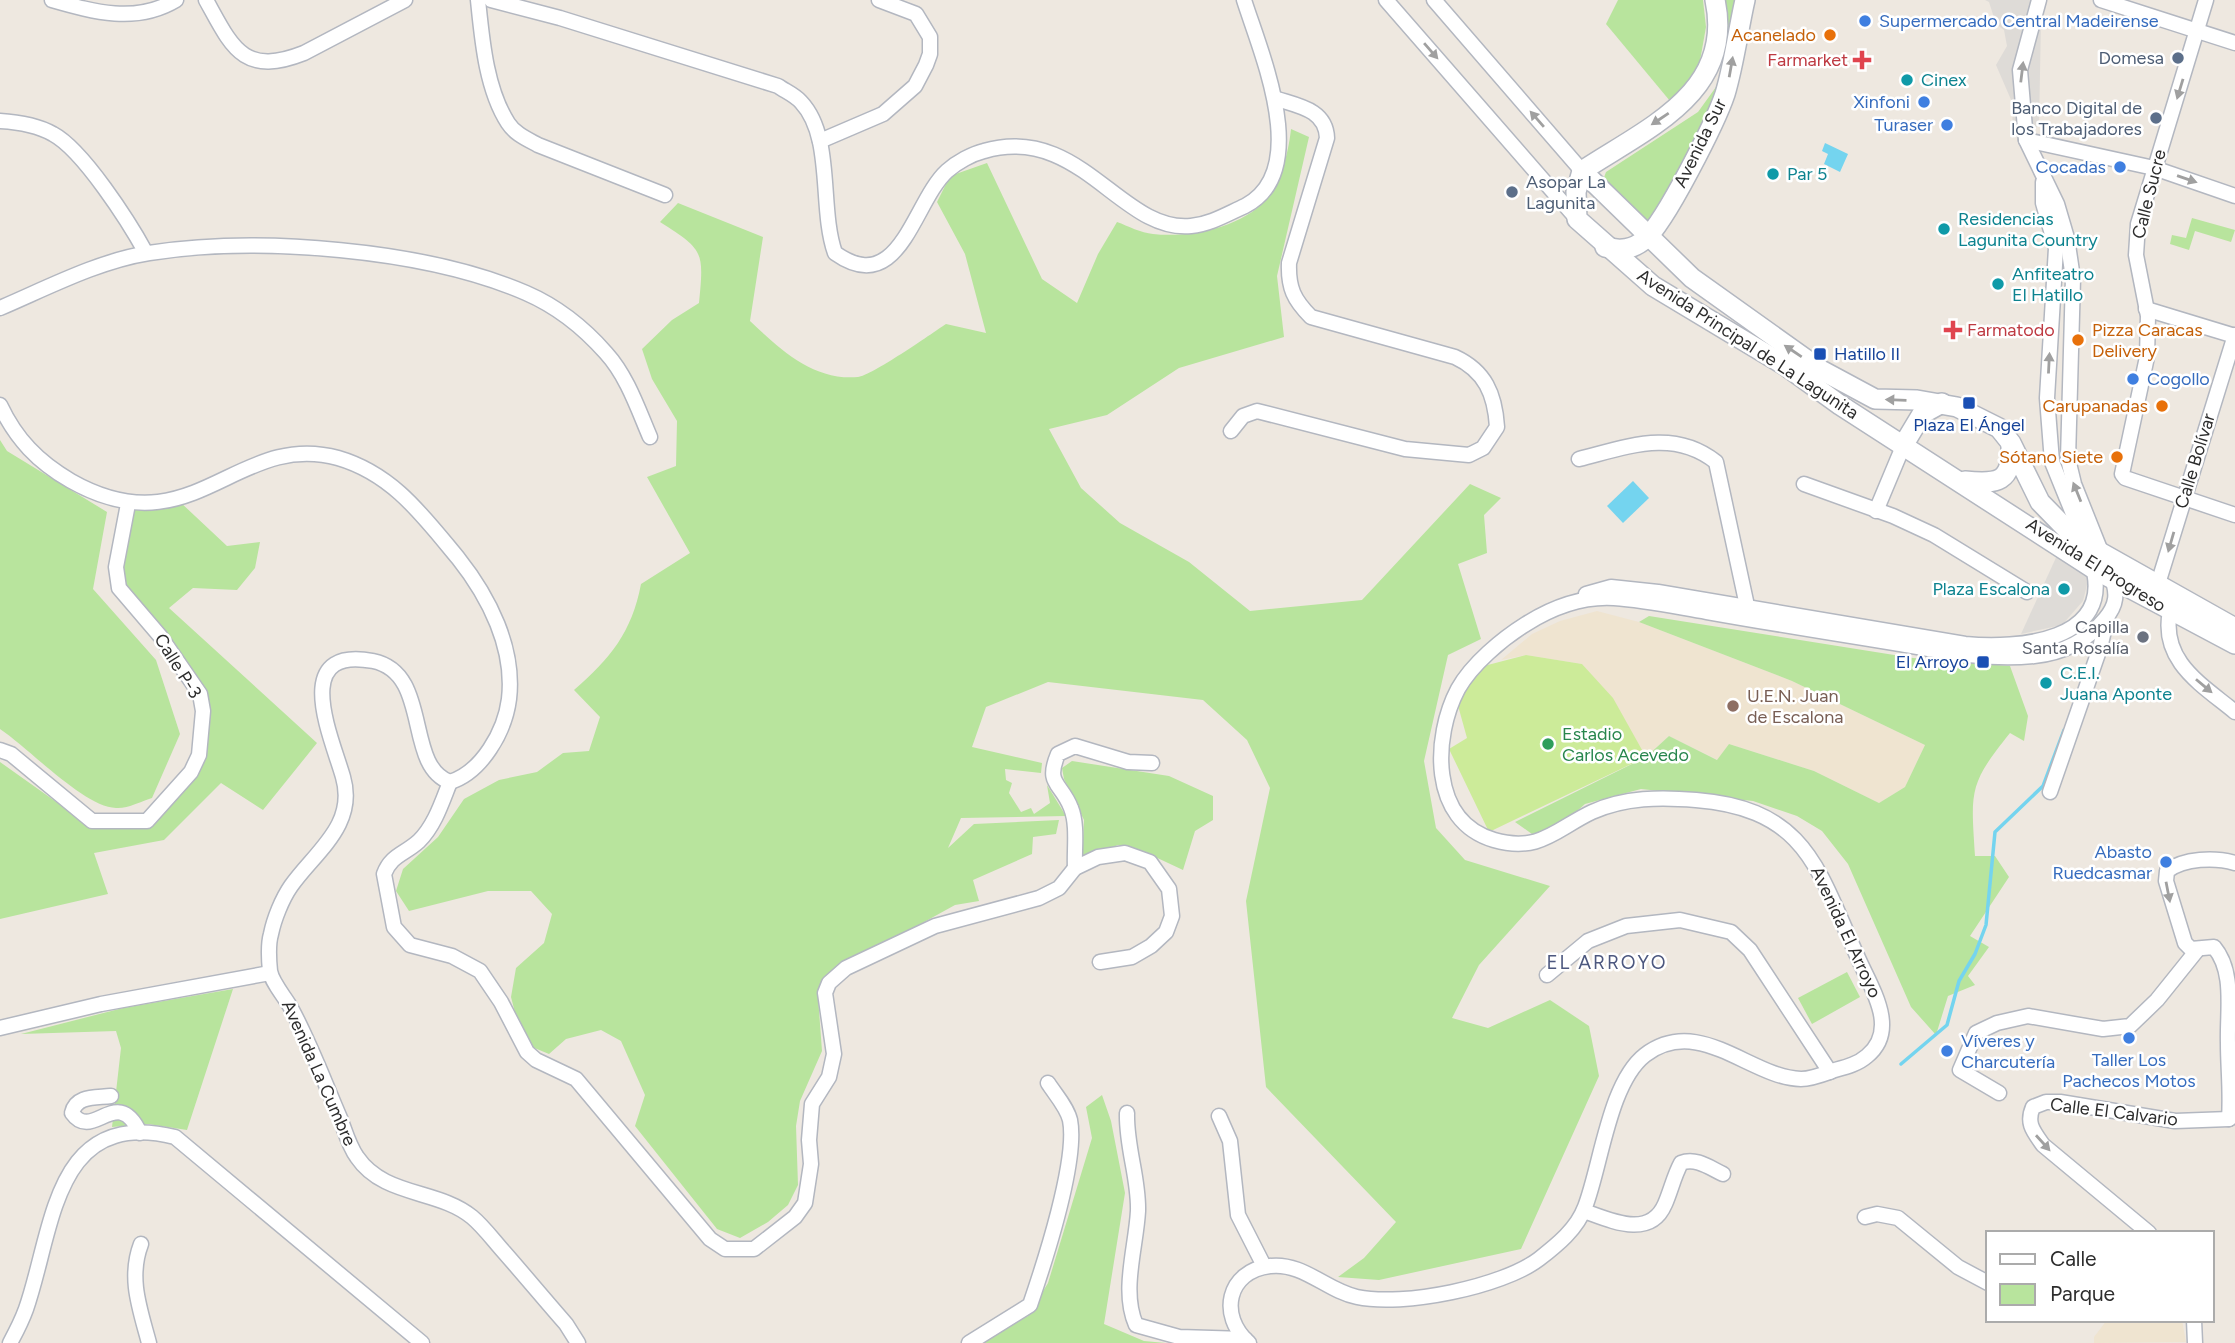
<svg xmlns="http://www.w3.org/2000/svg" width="2235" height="1343" viewBox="0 0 2235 1343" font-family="Figtree,sans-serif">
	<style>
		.education { fill: #efe4d0 }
		.green { fill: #b8e49d }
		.pitch { fill: #cceb99 }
		.plaza { fill: #dedbd7 }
		.water { fill: #74d4ef }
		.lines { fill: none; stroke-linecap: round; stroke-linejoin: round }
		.stream { stroke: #74d4ef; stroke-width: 3.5 }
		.street-casing { stroke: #b3b7c0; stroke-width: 17 }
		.secondary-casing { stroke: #b3b7c0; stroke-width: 22 }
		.street { stroke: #fff; stroke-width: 14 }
		.secondary { stroke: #fff; stroke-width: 19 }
		.oneway { fill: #a0a0a0 }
		.shop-dot { fill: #3f7fe0; stroke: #fff; stroke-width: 2.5 }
		.food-dot { fill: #e8710a; stroke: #fff; stroke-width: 2.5 }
		.service-dot { fill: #5c6f8a; stroke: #fff; stroke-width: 2.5 }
		.health-dot { fill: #e0444e; stroke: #fff; stroke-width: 2.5 }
		.culture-dot { fill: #0f9aa8; stroke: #fff; stroke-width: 2.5 }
		.transit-dot { fill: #1a4fb4; stroke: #fff; stroke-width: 2.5 }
		.worship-dot { fill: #6b7280; stroke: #fff; stroke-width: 2.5 }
		.education-dot { fill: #8d6e63; stroke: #fff; stroke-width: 2.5 }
		.leisure-dot { fill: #2e9e5b; stroke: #fff; stroke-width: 2.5 }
		.labels { text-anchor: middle; stroke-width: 5; stroke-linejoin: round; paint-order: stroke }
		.shop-label { font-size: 18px; fill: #366cbe; stroke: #fff; text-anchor: end }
		.food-label { font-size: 18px; fill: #c56008; stroke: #fff; text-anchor: end }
		.service-label { font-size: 18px; fill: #4e5e75; stroke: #fff; text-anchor: end }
		.health-label { font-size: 18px; fill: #be3a42; stroke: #fff; text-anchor: end }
		.culture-label { font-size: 18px; fill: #0d838f; stroke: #fff; text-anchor: start }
		.street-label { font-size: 18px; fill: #2d2d2d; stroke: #fff }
		.transit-label { font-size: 18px; fill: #164399; stroke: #fff; text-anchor: start }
		.worship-label { font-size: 18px; fill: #5b616d; stroke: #fff; text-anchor: end }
		.education-label { font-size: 18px; fill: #785e54; stroke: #fff; text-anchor: start }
		.leisure-label { font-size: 18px; fill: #27864d; stroke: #fff; text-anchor: start }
		.neighbourhood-label { font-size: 19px; letter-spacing: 2px; fill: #4d587f; stroke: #fff }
	</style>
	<rect width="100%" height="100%" fill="#eee8e0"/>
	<g class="education">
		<path d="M 1597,611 L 1639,622 L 1792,681 L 1925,745 L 1905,787 L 1879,803 L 1814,771 L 1729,744 L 1718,760 L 1669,736 L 1646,757 L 1612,698 L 1582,664 L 1526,655 L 1501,660 L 1532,634 L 1560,621 Z"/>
		<path d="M 2107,1320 L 2182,1320 L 2186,1342 L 2094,1343 L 2094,1337 Z"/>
	</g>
	<g class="green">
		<path d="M 1618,0 L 1703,0 L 1706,27 L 1698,72 L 1670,101 L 1606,24 Z"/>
		<path d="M 1724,0 L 1736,0 L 1722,86 L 1651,226 L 1602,183 L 1606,172 L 1698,112 L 1716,87 L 1725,59 Z"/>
		<path d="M 1291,129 L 1309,137 L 1277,276 L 1284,337 L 1179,368 L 1107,415 L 1049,429 L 1081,488 L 1120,523 L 1189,562 L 1250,611 L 1362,600 L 1470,484 L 1501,498 L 1484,515 L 1487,553 L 1458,564 L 1481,639 L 1448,655 L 1424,761 L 1436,828 L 1465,860 L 1550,886 L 1479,965 L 1452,1018 L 1488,1028 L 1550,1000 L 1589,1026 L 1599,1076 L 1521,1249 L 1379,1280 L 1338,1277 L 1364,1258 L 1396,1222 L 1266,1087 L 1246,901 L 1270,788 L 1247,740 L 1203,700 L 1048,682 L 986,707 L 972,747 L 1042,763 L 1041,773 L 1005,769 L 1006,780 L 1012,783 L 1009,793 L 1021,812 L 1031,808 L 1034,814 L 1050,803 L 1047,785 L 1066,816 L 961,818 L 948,848 L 974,824 L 1059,820 L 1056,834 L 1033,837 L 1032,854 L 973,880 L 979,901 L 955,905 L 839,969 L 818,997 L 822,1051 L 800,1101 L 796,1126 L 798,1185 L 788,1205 L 768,1222 L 740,1238 L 717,1229 L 635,1126 L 645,1095 L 621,1041 L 601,1030 L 566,1039 L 549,1054 L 532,1047 L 520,1032 L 511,997 L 516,968 L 544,943 L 552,914 L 531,891 L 488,891 L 409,911 L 396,891 L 403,869 L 438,837 L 464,799 L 499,780 L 537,772 L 563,753 L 589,751 L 600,717 L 574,690 C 610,659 632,632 641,584 L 690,553 L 647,477 L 676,466 L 677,421 L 652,379 L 642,349 L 672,320 L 699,303 C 704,251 704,250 660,222 L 678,203 L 763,237 L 750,321 C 780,349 813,381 858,377 C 871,376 931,334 946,324 L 986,333 L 965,254 L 937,202 L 950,176 L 987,163 L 1042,279 L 1077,303 L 1098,254 L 1117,222 C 1128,226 1141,233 1153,234 C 1189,238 1240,228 1266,200 C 1281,185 1289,149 1291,129 Z"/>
		<path d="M 2192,218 L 2235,230 L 2231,242 L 2195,231 L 2189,250 L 2170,244 L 2172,235 L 2186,238 Z"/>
		<path d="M 0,440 L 7,451 L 107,512 L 93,589 L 156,660 L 180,734 L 152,798 C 142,801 127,809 116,808 C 84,807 30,749 0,729 Z"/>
		<path d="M 179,501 L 227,546 L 260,542 L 255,568 L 237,590 L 193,588 L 169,608 L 317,743 L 263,810 L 221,783 L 164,840 L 94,853 L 108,894 L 0,919 L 0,762 L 93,828 L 156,823 L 198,770 L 206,690 L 162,626 L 117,581 L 131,502 Z"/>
		<path d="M 1649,616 L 1913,658 L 2010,666 L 2028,716 L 2024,741 L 2010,733 C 1968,785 1971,791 1975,856 L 1995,856 L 2009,877 L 1970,936 L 1989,947 L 1968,976 L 1975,985 L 1948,996 L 1936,1035 L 1911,1007 L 1848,864 L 1822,831 L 1797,816 L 1753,801 L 1641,789 L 1585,804 L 1559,827 L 1532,834 L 1515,822 L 1646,757 L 1669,736 L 1717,760 L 1729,744 L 1814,771 L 1879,803 L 1905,787 L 1925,745 L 1792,681 L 1639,622 Z"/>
		<path d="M 1072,761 L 1169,776 L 1213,796 L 1213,820 L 1195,831 L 1183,870 L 1151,855 L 1118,845 L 1082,859 L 1084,820 L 1064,779 L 1062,768 Z"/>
		<path d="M 1847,972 L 1860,997 L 1812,1024 L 1798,998 Z"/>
		<path d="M 233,989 L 187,1130 L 148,1124 L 112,1127 L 121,1048 L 116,1031 L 21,1034 L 123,1008 Z"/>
		<path d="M 1102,1095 L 1111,1121 L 1125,1193 L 1104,1324 L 1144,1341 L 1166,1343 L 979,1343 L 1028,1316 L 1048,1283 L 1092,1138 L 1086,1107 Z"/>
	</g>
	<path class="pitch" d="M 1526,655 L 1582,664 L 1613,698 L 1646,757 L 1489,832 L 1449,749 L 1467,738 L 1457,702 L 1480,667 Z"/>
	<g class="plaza">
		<path d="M 1985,0 L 2047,0 L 2041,21 L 2039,126 L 2013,138 L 2012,102 L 1996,65 L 2007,46 L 2004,30 L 1996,24 L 1989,2 Z"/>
		<path d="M 2059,551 L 2090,573 L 2083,601 L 2062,625 L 2021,634 Z"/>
	</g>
	<g class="water">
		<path d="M 1825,143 L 1848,154 L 1840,172 L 1824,164 L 1828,154 L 1822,151 Z"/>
		<path d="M 1633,481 L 1649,498 L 1623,523 L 1607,506 Z"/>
	</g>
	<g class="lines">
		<path class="stream" d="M 1901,1064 L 1947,1025 L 1959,981 L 1975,954 L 1986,925 L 1995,832 L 2043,786 L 2064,730"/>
		<defs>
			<g id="street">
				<path d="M 52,0 C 94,12 136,24 176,0"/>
				<path d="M 206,0 C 232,47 243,77 304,53 L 405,0"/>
				<path d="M 478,0 C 482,39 486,89 508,123 C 515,134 527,139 538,145 L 665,195"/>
				<path d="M 491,0 L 560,18 L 778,86 C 785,91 795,95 801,102 C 834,137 819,208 835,253 C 900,299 913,202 947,171 C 957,162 972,154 984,151 C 1080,123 1121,233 1191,226 C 1211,224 1227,214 1245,206 C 1313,171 1260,51 1244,0"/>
				<path d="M 1386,0 L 1577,219"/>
				<path d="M 1434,0 L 1582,171"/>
				<path d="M 2039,0 L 2020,70 L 2026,140 L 2057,204 L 2067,238 L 2073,278 L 2068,459 L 2074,484 L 2102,554"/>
				<path d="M 2101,0 L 2235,43"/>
				<path d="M 2206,0 L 2138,224 L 2136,255 L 2148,316 L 2147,357 L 2122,474 L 2125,478 L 2235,515"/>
				<path d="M 0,121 C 17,122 37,125 53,134 C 83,150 129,222 146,253"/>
				<path d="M 2026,140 L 2154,168 L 2235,196"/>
				<path d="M 820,141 L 883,114 L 915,86 L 926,65 L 930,54 L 930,37 L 916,14 L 879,0"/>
				<path d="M 2043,182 L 2043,203 L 2056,248 L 2047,398 L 2052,462 L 2084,541"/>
				<path d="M 0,308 C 47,288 98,261 149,253 C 258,236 424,249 526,293 C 556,306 584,328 606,353 C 627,376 638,409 650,437"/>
				<path d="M 2146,309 L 2235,336"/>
				<path d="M 0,405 C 16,439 38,462 71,481 C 193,550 236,430 338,458 C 393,474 423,516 458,558 C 489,597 515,648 509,699 C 505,731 482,772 450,782"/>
				<path d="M 1231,431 L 1243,416 L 1257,411 L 1405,449 L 1469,455 L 1483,448 L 1497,427 C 1495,394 1485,371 1455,357 L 1311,317 C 1294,300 1288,288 1289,263 L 1327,138 C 1326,110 1299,106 1277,99"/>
				<path d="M 1579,459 C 1627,447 1673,428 1716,462 L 1749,615"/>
				<path d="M 1804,484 L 1893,516 L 1934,535 L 2027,592"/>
				<path d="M 1876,511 L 1904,444"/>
				<path d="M 2157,587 L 2235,335"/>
				<path d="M 1586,594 L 1611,587 L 1658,592 L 1965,644 C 2017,649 2116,642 2092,564"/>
				<path d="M 2170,611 C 2160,661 2201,684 2235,712"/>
				<path d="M 0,750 L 11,754 L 92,821 L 147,821 L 191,772 L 199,755 L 203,711 L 200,694 L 160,636 L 119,588 L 116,567 L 128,504"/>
				<path d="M 450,782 C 442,802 435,825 419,841 C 405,854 391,855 384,874 L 394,927 L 410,945 L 452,956 L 480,971 L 501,1002 L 527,1052 L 536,1060 L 576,1079 L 710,1239 L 725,1249 L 754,1249 L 795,1217 L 805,1203 L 811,1164 L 809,1140 L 812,1104 L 829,1077 L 834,1054 L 825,993 L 829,983 L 846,968 L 935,926 L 1039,898 L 1059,888 L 1075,868 L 1098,857 L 1125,853 L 1150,862 L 1169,889 L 1172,916 L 1166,932 L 1151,946 L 1132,957 L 1100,962"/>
				<path d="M 450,782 C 404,766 432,673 373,661 C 289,645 332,738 343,777 C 357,825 315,852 291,886 C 282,899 274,919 271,934 C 268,944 269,961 270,971 C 272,983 285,997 291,1008 C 310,1043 324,1081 340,1118 C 345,1131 349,1146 357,1157 C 384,1197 438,1189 472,1217 C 484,1227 494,1241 504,1252 C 525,1276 545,1300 566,1324 L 578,1343"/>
				<path d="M 2050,792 L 2100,648 L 2107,618"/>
				<path d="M 1075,868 C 1074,850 1078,825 1071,808 C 1061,782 1045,785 1058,754 L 1075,746 L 1128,762 L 1152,763"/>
				<path d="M 1547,975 L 1588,941 L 1626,926 L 1680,920 L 1731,932 L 1750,950 L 1830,1072"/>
				<path d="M 0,1028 L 101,1004 L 270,973"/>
				<path d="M 1999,1093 L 1960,1070 L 1976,1033 L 1997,1023 L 2028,1016 L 2103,1029 L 2130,1026 L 2157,1000 L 2198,949"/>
				<path d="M 111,1096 C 96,1098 76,1095 72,1113 C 93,1143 117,1083 140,1133"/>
				<path d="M 1127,1113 C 1126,1147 1139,1178 1138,1211 C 1136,1248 1121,1291 1136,1325 L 1179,1337 L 1245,1339"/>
				<path d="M 1219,1116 L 1230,1141 L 1238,1215 L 1264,1266"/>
				<path d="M 2229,1119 C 2231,1093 2228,1069 2228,1043 C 2227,1010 2235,972 2214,947 L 2191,949 L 2185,943 L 2166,881 L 2167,871 C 2184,858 2215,857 2235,863"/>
				<path d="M 1584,1211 C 1612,1221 1650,1239 1665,1204 C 1671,1190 1674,1176 1681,1163 C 1696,1157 1710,1168 1723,1174"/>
				<path d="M 1865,1217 L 1877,1214 L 1898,1218 L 1958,1267 L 1988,1283"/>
				<path d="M 2149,1233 L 2043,1145 C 2033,1131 2026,1123 2033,1107 L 2046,1102 L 2060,1102 L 2175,1121 L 2229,1119"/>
				<path d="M 141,1244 C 128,1278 140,1309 149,1343"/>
				<path d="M 2194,1320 L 2195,1343"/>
				<path d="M 10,1343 C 16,1332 22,1320 26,1309 C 54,1229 53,1107 175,1137 L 422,1343"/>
				<path d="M 969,1343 L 1030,1305 C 1044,1264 1078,1160 1070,1120 C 1067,1107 1055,1094 1048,1083"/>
				<path d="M 1249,1343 C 1218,1316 1227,1271 1270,1266 C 1303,1262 1327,1291 1357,1297 C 1403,1307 1502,1287 1539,1259 C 1557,1245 1577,1229 1585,1207 C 1601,1166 1609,1083 1645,1055 C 1699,1014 1751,1078 1801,1079 C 1812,1079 1824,1074 1835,1070 C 1846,1067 1858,1064 1867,1056 C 1899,1030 1872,989 1859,960 C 1818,871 1808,809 1696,800 C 1661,797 1625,797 1592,812 C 1556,829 1540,853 1494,840 C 1429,821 1433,736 1458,689 C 1472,664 1502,639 1526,624 C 1553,607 1581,596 1614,598 C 1645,600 1677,607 1707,612 C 1769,623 1831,633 1894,643 C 1940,651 1987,661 2034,656 C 2062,653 2087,641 2105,619 C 2117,605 2118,593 2111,576"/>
			</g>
			<g id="secondary">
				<path d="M 1582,171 L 1576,192 L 1577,219 L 1653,286 L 1786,366 L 1840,405 L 2094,569 L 2235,644"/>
				<path d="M 1582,171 L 1692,278 L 1821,370 L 1875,399 L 1917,400 L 1957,407 L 1999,428 L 2011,443 L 2040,502 L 2075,538 L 2235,628"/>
				<path d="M 1582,171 C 1645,129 1735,93 1715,0"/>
				<path d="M 1605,247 C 1620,251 1633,250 1645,239 C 1665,223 1716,121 1725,94 C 1734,64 1738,31 1745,0"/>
				<path d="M 1904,444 L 1922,414 L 1942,403"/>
				<path d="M 1965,481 C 1998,484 2012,483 2011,445"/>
			</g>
		</defs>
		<use href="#street" class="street-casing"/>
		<use href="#secondary" class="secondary-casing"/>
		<use href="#street" class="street"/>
		<use href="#secondary" class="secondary"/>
	</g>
	<defs><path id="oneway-solid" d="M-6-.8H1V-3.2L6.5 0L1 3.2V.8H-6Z" transform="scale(1.75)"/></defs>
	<g class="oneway">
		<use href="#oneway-solid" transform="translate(1431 51) rotate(49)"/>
		<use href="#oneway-solid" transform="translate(1731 67) rotate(-80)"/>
		<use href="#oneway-solid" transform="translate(2022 72) rotate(-83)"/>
		<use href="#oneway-solid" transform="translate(2180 89) rotate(107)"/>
		<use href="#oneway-solid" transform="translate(1537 119) rotate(-131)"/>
		<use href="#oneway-solid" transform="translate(1660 119) rotate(146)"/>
		<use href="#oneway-solid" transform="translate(2187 179) rotate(19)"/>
		<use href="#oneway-solid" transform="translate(1793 351) rotate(-146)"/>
		<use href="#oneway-solid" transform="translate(2049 363) rotate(-87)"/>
		<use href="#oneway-solid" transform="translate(1896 400) rotate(-178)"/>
		<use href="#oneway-solid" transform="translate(2077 492) rotate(-112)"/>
		<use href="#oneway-solid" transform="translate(2171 542) rotate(106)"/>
		<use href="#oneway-solid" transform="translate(2204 686) rotate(40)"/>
		<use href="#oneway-solid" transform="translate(2168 892) rotate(79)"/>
		<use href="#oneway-solid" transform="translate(2043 1143) rotate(48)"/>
	</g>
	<g class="shop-dot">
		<circle cx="1865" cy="21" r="7"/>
		<circle cx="1924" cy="102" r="7"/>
		<circle cx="1947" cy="125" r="7"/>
		<circle cx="2120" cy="167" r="7"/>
		<circle cx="2133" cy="379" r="7"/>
		<circle cx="2166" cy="862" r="7"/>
		<circle cx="2129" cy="1038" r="7"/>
		<circle cx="1947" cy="1051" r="7"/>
	</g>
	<g class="food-dot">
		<circle cx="1830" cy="35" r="7"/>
		<circle cx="2078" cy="340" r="7"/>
		<circle cx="2162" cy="406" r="7"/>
		<circle cx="2117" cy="457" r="7"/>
	</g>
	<g class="service-dot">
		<circle cx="2178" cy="58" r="7"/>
		<circle cx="2156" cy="118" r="7"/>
		<circle cx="1512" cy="192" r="7"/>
	</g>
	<g class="health-dot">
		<path d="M1858.5 49.5h7v7h7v7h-7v7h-7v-7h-7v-7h7z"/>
		<path d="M1949.5 319.5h7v7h7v7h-7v7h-7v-7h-7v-7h7z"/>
	</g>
	<g class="culture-dot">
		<circle cx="1907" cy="80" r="7"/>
		<circle cx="1773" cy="174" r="7"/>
		<circle cx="1944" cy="229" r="7"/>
		<circle cx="1998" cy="284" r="7"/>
		<circle cx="2064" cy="589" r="7"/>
		<circle cx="2046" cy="683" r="7"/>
	</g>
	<g class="transit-dot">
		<rect x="1813" y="347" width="14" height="14" rx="3.5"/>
		<rect x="1962" y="396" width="14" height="14" rx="3.5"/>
		<rect x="1976" y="655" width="14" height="14" rx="3.5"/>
	</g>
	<circle class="worship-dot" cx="2143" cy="637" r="7"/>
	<circle class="education-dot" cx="1733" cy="706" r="7"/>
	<circle class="leisure-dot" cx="1548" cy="744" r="7"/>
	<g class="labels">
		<g class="shop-label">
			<text x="1879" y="27" text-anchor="start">Supermercado Central Madeirense</text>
			<text x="1910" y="108">Xinfoni</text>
			<text x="1933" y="131">Turaser</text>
			<text x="2106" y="173">Cocadas</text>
			<text x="2147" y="385" text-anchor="start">Cogollo</text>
			<text x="2152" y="858">Abasto<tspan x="2152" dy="21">Ruedcasmar</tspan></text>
			<text x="1961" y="1047" text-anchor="start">Víveres y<tspan x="1961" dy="21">Charcutería</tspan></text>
			<text x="2129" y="1066" text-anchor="middle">Taller Los<tspan x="2129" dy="21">Pachecos Motos</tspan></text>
		</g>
		<g class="food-label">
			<text x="1816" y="41">Acanelado</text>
			<text x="2092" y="336" text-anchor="start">Pizza Caracas<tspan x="2092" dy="21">Delivery</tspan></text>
			<text x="2148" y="412">Carupanadas</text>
			<text x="2103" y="463">Sótano Siete</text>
		</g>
		<g class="service-label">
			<text x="2164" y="64">Domesa</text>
			<text x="2142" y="114">Banco Digital de<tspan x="2142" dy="21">los Trabajadores</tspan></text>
			<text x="1526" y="188" text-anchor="start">Asopar La<tspan x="1526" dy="21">Lagunita</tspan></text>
		</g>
		<g class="health-label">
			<text x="1848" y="66">Farmarket</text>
			<text x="1967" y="336" text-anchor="start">Farmatodo</text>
		</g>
		<g class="culture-label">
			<text x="1921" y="86">Cinex</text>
			<text x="1787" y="180">Par 5</text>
			<text x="1958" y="225">Residencias<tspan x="1958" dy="21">Lagunita Country</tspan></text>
			<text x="2012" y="280">Anfiteatro<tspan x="2012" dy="21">El Hatillo</tspan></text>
			<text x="2050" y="595" text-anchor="end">Plaza Escalona</text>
			<text x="2060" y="679">C.E.I.<tspan x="2060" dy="21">Juana Aponte</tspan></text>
		</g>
		<g class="street-label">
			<text transform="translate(1700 143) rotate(-64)" y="6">Avenida Sur</text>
			<text transform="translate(2149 194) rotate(-76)" y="6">Calle Sucre</text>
			<text transform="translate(1748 344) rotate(33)" y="6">Avenida Principal de La Lagunita</text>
			<text transform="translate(2195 461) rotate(-73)" y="6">Calle Bolívar</text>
			<text transform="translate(2096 565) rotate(32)" y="6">Avenida El Progreso</text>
			<text transform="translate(178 666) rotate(58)" y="6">Calle P-3</text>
			<text transform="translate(1846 932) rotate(65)" y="6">Avenida El Arroyo</text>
			<text transform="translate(319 1073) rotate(66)" y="6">Avenida La Cumbre</text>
			<text transform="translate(2114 1112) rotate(7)" y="6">Calle El Calvario</text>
		</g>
		<g class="transit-label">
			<text x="1834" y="360">Hatillo II</text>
			<text x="1969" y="431" text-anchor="middle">Plaza El Ángel</text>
			<text x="1969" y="668" text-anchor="end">El Arroyo</text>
		</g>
		<g class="worship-label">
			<text x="2129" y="633">Capilla<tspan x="2129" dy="21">Santa Rosalía</tspan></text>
		</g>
		<g class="education-label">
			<text x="1747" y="702">U.E.N. Juan<tspan x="1747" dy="21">de Escalona</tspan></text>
		</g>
		<g class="leisure-label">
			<text x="1562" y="740">Estadio<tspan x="1562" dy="21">Carlos Acevedo</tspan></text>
		</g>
		<g class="neighbourhood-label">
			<text x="1607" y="969">EL ARROYO</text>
		</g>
	</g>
	<rect x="1986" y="1231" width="228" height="91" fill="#ffffff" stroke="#ababab" stroke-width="2"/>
	<rect x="2000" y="1254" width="35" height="10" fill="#ffffff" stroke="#ababab" stroke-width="2"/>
	<text x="2050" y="1266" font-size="21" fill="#2d2d2d">Calle</text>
	<rect x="2000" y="1284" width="35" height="21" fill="#b8e49d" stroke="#ababab" stroke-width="2"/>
	<text x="2050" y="1301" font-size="21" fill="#2d2d2d">Parque</text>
</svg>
